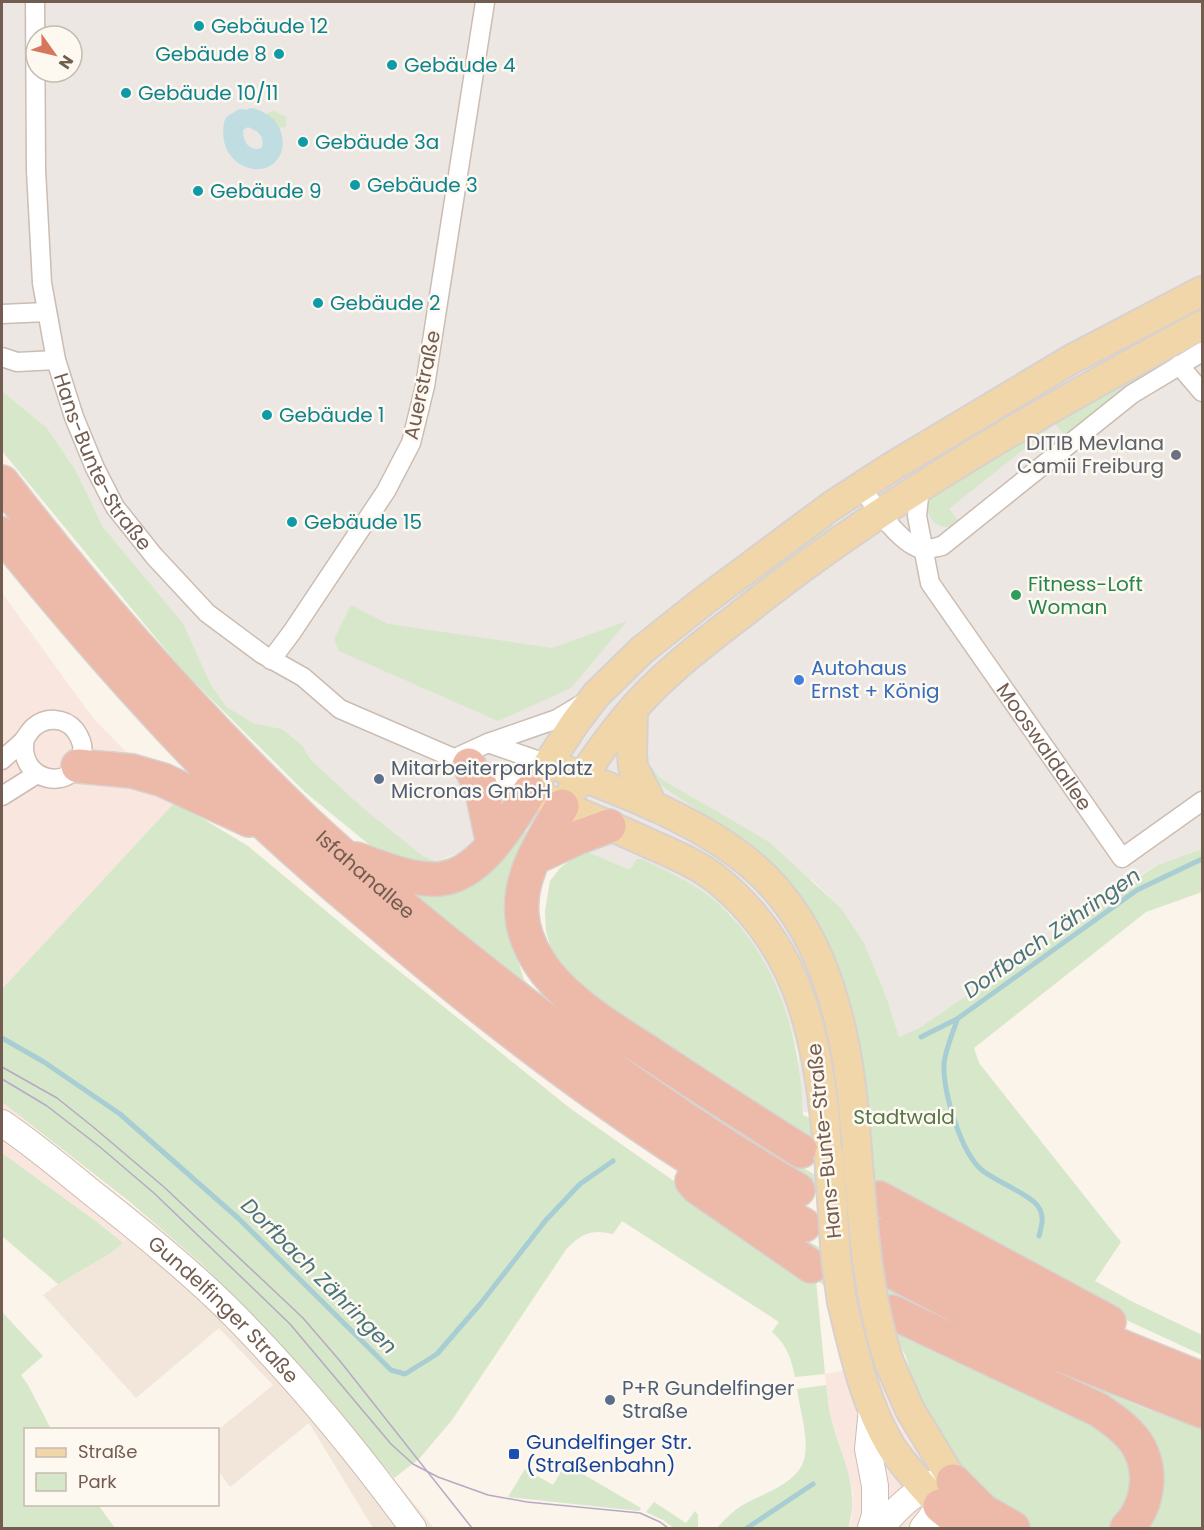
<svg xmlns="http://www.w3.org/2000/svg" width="1204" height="1530" viewBox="0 0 1204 1530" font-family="Poppins,sans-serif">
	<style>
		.residential { fill: #f1e6d9 }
		.commercial { fill: #f9e7df }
		.industrial { fill: #ece7e2; fill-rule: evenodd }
		.green { fill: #d6e7ca }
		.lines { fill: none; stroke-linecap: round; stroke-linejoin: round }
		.stream { stroke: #a8cdd3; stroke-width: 5 }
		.canal { stroke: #c0dee2; stroke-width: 20 }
		.street-casing { stroke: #ccbcb1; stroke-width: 21 }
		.secondary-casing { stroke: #cebcaf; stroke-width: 28 }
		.primary-casing { stroke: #d8d1ce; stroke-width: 32 }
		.highway-casing { stroke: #d8d1ce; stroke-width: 36 }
		.street { stroke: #fff; stroke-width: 18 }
		.secondary { stroke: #fff; stroke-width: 26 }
		.primary { stroke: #f1d6aa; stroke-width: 28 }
		.highway { stroke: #edb9a8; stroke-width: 33 }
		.tram { stroke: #b7a9c4; stroke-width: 1.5 }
		.primary-bridge-casing { stroke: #d8d1ce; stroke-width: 32; stroke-linecap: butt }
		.primary-bridge { stroke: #f1d6aa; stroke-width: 28 }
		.culture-dot { fill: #0f9aa8; stroke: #fdf8f0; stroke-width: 2 }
		.worship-dot { fill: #6b7280; stroke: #fdf8f0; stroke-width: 2 }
		.leisure-dot { fill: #2e9e5b; stroke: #fdf8f0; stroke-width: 2 }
		.shop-dot { fill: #3f7fe0; stroke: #fdf8f0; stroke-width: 2 }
		.service-dot { fill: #5c6f8a; stroke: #fdf8f0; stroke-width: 2 }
		.transit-dot { fill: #1a4fb4; stroke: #fdf8f0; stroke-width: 2 }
		.labels { text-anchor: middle; stroke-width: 5; stroke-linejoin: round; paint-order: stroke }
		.culture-label { font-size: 20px; fill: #0d838f; stroke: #fdf8f0; text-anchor: start }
		.street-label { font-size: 20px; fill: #735c50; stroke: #fdf8f0 }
		.worship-label { font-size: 20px; fill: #5b616d; stroke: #fdf8f0; text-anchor: end }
		.leisure-label { font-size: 20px; fill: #27864d; stroke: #fdf8f0; text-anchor: start }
		.shop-label { font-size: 20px; fill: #366cbe; stroke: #fdf8f0; text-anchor: start }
		.service-label { font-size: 20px; fill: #4e5e75; stroke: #fdf8f0; text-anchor: start }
		.park-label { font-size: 20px; fill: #577749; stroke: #fdf8f0 }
		.transit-label { font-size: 20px; fill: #164399; stroke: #fdf8f0; text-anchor: start }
		.water-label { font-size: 21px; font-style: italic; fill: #48747c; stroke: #fdf8f0 }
	</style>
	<rect width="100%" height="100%" fill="#faf4ea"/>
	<path class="residential" d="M 146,1217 L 202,1264 L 250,1314 L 328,1399 L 434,1528 L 373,1528 L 309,1423 L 230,1487 L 218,1470 L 218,1430 L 273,1385 L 219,1328 L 136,1398 L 43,1295 L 58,1284 L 111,1253 L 123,1243 Z"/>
	<g class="commercial">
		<path d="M 2,593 L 93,718 L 175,802 L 2,989 Z"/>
		<path d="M 2,1102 L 146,1217 L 123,1243 L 97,1222 L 2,1153 Z"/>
		<path d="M 907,1359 L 918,1402 L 996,1528 L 848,1528 L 852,1518 L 853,1492 L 841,1448 L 830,1416 L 825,1374 Z"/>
	</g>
	<path class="industrial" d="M 2,2 L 1202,2 L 1202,849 L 1156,865 L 918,1030 L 899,1037 L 887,999 L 864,943 L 841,908 L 814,882 L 658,776 L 650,766 L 659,784 L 740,837 L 770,862 L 791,884 L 809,907 L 828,942 L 841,972 L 856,1021 L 869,1130 L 803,1111 L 798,1053 L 785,1009 L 755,950 L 731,915 L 712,899 L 630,870 L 584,850 L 572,859 L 531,834 L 481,830 L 464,852 L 435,861 L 423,856 L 363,808 L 311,760 L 302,745 L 282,729 L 253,723 L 227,707 L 211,685 L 183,623 L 103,527 L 76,471 L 47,428 L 2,391 ZM 36,36 L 72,36 L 72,72 L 36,72 Z"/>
	<g class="green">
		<path d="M 274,111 L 286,117 L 286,127 L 269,129 L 261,121 L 269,112 Z"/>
		<path d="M 1202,336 L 1202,343 L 1142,375 L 1064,435 L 1055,424 L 949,509 L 960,523 C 938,535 922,517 928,494 Z"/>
		<path d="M 2,391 L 47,428 L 76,471 L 103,527 L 183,623 L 211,685 L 227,707 L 253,723 L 282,729 L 302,745 L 311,760 L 363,808 L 423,856 L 435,861 L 448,858 L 464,852 L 473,840 L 474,853 L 443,869 L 383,856 L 305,792 L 184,672 L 2,451 Z"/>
		<path d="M 829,521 L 835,531 L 677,650 L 802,540 Z"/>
		<path d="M 351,605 L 388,624 L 552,648 L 627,621 L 571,688 L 498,721 L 339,651 L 334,639 Z"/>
		<path d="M 650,765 L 658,776 L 673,786 L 769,842 L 841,908 L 864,943 L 887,999 L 899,1037 L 918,1029 L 1157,865 L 1202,849 L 1202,892 L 1146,912 L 974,1048 L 979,1063 L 1121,1242 L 1095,1281 L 1133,1302 L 1202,1335 L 1202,1355 L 1098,1307 L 955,1231 L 764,1116 L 604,1010 L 566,975 L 552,952 L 546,931 L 545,911 L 550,881 L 560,868 L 584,850 L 630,870 L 637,859 L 642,859 C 667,871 693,883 714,900 C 776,953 801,1037 803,1115 L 870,1146 C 868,1119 864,1092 861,1064 C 859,1049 859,1033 855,1019 C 841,960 814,901 768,860 C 734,831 696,810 659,784 L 651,776 L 647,767 Z"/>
		<path d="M 175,802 L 248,846 L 373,950 L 571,1109 L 815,1280 L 739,1203 C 868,1274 997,1347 1134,1404 C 1156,1413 1180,1420 1202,1428 L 1202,1528 L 996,1528 L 990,1502 L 947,1450 L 918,1402 L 907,1359 L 892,1328 L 816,1280 L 825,1374 L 795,1377 C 791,1358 787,1345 772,1332 L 779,1322 L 622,1221 L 613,1234 C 591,1229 583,1233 567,1248 L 452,1420 L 419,1459 L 394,1478 L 328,1399 L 202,1264 L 130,1202 L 2,1102 L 2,989 Z"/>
		<path d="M 519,829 L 531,834 L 516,954 L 524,980 L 552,1006 L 746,1135 L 883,1214 L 883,1223 L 818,1188 L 743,1144 L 602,1051 L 391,887 Z"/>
		<path d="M 2,1153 L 97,1222 L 123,1243 L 111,1253 L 58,1284 L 2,1236 Z"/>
		<path d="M 2,1312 L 43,1356 L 21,1375 L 28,1385 L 51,1429 L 26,1430 L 26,1504 L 98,1505 L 115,1528 L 2,1528 Z"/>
		<path d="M 826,1385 C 828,1395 828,1407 831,1418 C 841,1456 861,1489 848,1528 L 717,1528 C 724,1520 732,1512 741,1506 C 762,1493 801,1484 805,1455 C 808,1434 800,1410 797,1389 Z"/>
		<path d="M 569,1466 L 641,1508 L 639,1511 L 508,1497 L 525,1469 L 553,1485 L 562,1470 Z"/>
		<path d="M 654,1502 L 686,1523 L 695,1511 L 698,1515 L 698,1528 L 674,1528 L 663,1520 L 646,1512 Z"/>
	</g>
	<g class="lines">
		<g class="stream">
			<path d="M 957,1020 C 953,1033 945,1050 944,1064 C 943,1092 961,1154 983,1171 C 996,1181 1030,1195 1037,1205 C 1045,1215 1042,1225 1039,1236"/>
			<path d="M 921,1037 L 957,1019 L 1137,890 L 1202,859"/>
			<path d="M 2,1038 L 44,1062 L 120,1114 L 238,1218 L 391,1370 L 405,1374 L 437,1354 L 481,1303 L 546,1220 L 580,1184 L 613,1161"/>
			<path d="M 747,1528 L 813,1484"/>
		</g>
		<path class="canal" d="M 242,119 L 234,124 C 226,165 279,171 272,137 C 269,126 262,122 252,118"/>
		<defs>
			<g id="street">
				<path id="s1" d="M 35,2 L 36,170 L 42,283 L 56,360 L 74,417 L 95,468 L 115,507 L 154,556 L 207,613 L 262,654 L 303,677 L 340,709 L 530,791"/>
				<path d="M 2,314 L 47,312"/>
				<path d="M 2,357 L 17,362 L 56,360"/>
				<path d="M 1179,365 L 1202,392"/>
				<path d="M 861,487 C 873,504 902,547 923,549 C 929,550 936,547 942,546 L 1132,394 L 1202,352"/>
				<path id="s2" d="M 920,487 L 917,516 L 930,583 L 1122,858 L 1202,801"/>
				<path d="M 271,660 L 292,632 L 386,491 L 411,443 L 425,386 L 485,2"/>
				<path d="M 488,743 L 548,764"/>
				<path d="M 453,759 L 488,743 L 557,719 L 582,704"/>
				<path d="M 2,760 C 8,754 16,748 22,742 C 27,737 29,731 34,727 C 46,717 64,717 75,730 C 80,737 84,746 82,755 C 74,794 16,782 25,739"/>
				<path d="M 2,796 L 37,774"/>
			</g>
			<g id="secondary">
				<path id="s3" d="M 2,1123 C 33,1144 62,1168 91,1192 C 137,1228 184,1266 226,1307 C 293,1374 357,1451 413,1528"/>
				<path d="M 871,1528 L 875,1515 L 875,1486 L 868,1449 L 872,1409"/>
				<path d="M 881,1528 C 898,1506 916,1490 943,1479"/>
				<path d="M 923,1528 L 940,1506 L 947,1491"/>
			</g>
			<g id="primary">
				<path d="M 633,710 L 632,753 L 633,767 L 653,806"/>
				<path d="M 565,770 C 628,794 704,823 755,868 C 827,931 848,1035 855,1126"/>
				<path d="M 562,806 C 588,768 615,727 647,694 C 679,661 716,634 752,606 C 891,496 1046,409 1202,325"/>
				<path d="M 829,1155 C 818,1047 806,950 715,878 C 697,864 675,855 655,846 C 614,827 571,810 530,791 L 576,721 L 596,695 L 642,650 L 705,600 L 830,507 L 893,466 L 1072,359 L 1202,291"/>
				<path d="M 842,1302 C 854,1351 864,1401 890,1445 C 904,1467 923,1486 940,1506"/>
				<path d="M 889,1362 L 910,1410 L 953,1481"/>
			</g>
			<g id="highway">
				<path id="s4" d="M 2,482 C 94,601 194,714 303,819 C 372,884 447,944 522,1002 C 611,1070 702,1134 798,1190"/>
				<path d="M 2,534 C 66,613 132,690 203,763 C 256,818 314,869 373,918 C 482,1012 597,1101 720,1177 C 747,1194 776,1209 804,1225"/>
				<path d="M 469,765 L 481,787 L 493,844"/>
				<path d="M 78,766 L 132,771 L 163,780 L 249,820"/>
				<path d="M 562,806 C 544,839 518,875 522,915 C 523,931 531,949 539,962 C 563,1000 614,1030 651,1054 C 701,1087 750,1119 801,1151"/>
				<path d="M 534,858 L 579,837 L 609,826"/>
				<path d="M 356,859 C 382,868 412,881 440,879 C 481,875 510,822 530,791"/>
				<path d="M 692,1181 L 697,1187 L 811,1266"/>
				<path d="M 879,1198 L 1109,1322"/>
				<path d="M 883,1235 L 1008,1298 L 1066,1324 L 1202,1379"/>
				<path d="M 887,1269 L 984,1320 L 1055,1353 L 1202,1411"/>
				<path d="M 892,1312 L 1099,1410 C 1112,1419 1125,1428 1135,1441 C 1154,1468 1149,1506 1127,1528"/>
				<path d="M 953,1481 L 983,1511 L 1013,1528"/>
				<path d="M 940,1506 L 967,1528"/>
			</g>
		</defs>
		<use href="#street" class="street-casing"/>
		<use href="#secondary" class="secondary-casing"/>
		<use href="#primary" class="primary-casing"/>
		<use href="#highway" class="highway-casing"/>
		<use href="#street" class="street"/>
		<use href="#secondary" class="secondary"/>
		<use href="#primary" class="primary"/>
		<use href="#highway" class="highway"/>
		<g class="tram">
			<path d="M 2,1067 L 57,1098 L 92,1126 L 164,1187 L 303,1318 L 340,1361 L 472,1528"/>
			<path d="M 2,1079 L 47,1106 L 100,1147 L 155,1194 L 290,1324 L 391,1444 L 413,1464 L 438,1477 L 488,1495 L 527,1502 L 640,1513 L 660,1522 L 668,1528"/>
		</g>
		<defs>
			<g id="primary-bridge">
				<path d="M 855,1126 C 862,1206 864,1286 889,1362"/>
				<path d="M 829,1155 L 836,1259 L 842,1302"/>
			</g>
		</defs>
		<use href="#primary-bridge" class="primary-bridge-casing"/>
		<use href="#primary-bridge" class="primary-bridge"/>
	</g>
	<g class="culture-dot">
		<circle cx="199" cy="26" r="6"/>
		<circle cx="279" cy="54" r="6"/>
		<circle cx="392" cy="65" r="6"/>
		<circle cx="126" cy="93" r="6"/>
		<circle cx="303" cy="142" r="6"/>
		<circle cx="355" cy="185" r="6"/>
		<circle cx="198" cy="191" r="6"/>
		<circle cx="318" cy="303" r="6"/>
		<circle cx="267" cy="415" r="6"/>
		<circle cx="292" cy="522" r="6"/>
	</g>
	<circle class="worship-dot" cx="1176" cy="455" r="6"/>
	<circle class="leisure-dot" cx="1016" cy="595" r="6"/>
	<circle class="shop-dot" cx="799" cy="680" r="6"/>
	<g class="service-dot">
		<circle cx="379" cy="779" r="6"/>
		<circle cx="610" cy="1400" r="6"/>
	</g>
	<rect class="transit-dot" x="508" y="1448" width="12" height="12" rx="3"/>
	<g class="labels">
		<g class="culture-label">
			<text x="211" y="33">Gebäude 12</text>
			<text x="267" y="61" text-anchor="end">Gebäude 8</text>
			<text x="404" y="72">Gebäude 4</text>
			<text x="138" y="100">Gebäude 10/11</text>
			<text x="315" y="149">Gebäude 3a</text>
			<text x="367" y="192">Gebäude 3</text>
			<text x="210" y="198">Gebäude 9</text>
			<text x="330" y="310">Gebäude 2</text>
			<text x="279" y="422">Gebäude 1</text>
			<text x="304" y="529">Gebäude 15</text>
		</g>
		<g class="street-label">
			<text transform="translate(422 385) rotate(-78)" y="7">Auerstraße</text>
			<text dy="7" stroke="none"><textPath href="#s1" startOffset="472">Hans-Bunte-Straße</textPath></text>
			<text dy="7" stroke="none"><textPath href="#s2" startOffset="297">Mooswaldallee</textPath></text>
			<text dy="7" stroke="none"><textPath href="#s4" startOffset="536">Isfahanallee</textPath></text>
			<text transform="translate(824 1141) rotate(-96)" y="7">Hans-Bunte-Straße</text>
			<text dy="7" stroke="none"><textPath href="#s3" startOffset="290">Gundelfinger Straße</textPath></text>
		</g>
		<g class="worship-label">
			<text x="1164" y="450">DITIB Mevlana<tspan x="1164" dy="23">Camii Freiburg</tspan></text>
		</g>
		<g class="leisure-label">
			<text x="1028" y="591">Fitness-Loft<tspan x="1028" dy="23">Woman</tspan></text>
		</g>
		<g class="shop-label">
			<text x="811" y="675">Autohaus<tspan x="811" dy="23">Ernst + König</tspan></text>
		</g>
		<g class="service-label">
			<text x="391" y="775">Mitarbeiterparkplatz<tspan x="391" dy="23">Micronas GmbH</tspan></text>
			<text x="622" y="1395">P+R Gundelfinger<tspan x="622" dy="23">Straße</tspan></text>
		</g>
		<g class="park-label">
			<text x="904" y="1124">Stadtwald</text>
		</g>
		<g class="transit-label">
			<text x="526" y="1449">Gundelfinger Str.<tspan x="526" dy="23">(Straßenbahn)</tspan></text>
		</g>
		<g class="water-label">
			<text transform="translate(1052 933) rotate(-35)" y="7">Dorfbach Zähringen</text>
			<text transform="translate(319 1276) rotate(45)" y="7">Dorfbach Zähringen</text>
		</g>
	</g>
	<rect width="1204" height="1530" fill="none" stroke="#735c50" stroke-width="6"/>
	<rect x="24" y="1428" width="195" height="78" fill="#fdf8f0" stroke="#c6bab0" stroke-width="1.5"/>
	<rect x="36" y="1448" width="30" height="9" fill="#f1d6aa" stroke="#c6bab0" stroke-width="1.5"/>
	<text x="78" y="1458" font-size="18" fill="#735c50">Straße</text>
	<rect x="36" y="1473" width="30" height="18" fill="#d6e7ca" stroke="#c6bab0" stroke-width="1.5"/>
	<text x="78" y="1488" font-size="18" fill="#735c50">Park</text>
	<g transform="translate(54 54) rotate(124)"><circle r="28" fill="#fdf8f0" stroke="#c6bab0" stroke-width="1.5"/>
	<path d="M0-4.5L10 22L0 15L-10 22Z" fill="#d6775d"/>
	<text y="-9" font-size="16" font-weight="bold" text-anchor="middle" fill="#735c50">N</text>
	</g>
</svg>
